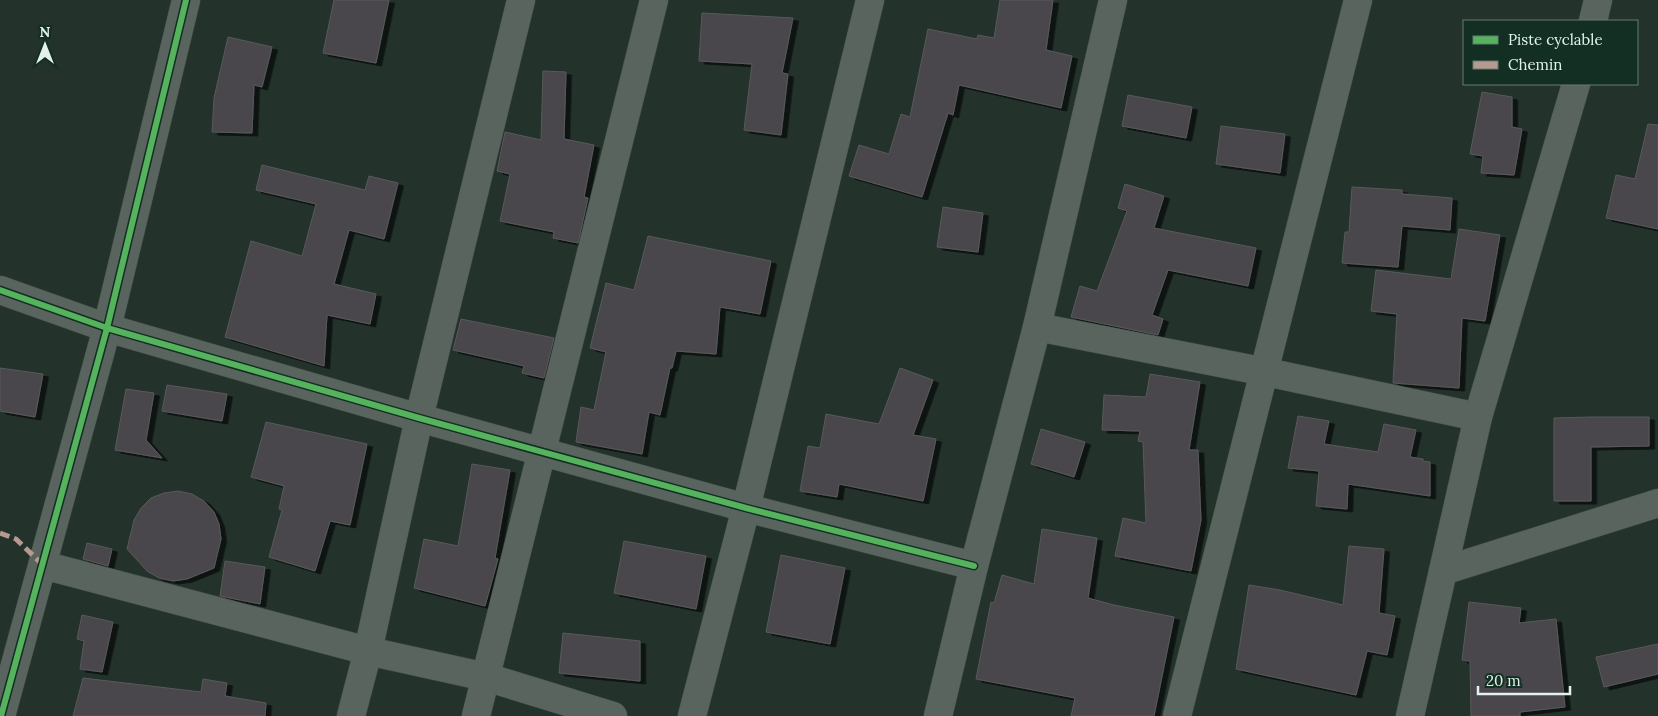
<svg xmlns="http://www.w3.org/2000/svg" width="1658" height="716" viewBox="0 0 1658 716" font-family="Lora,serif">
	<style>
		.building { fill: #4a474c; stroke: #585a5a; filter: url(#shadow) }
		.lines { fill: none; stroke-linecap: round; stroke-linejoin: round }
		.street-casing { stroke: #44514a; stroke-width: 29 }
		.secondary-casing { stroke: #44514a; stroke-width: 29 }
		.street { stroke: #58645d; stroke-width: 28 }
		.secondary { stroke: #58645d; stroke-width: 28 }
		.quiet { stroke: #b69a8f; stroke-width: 5; stroke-dasharray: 10 5; stroke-linecap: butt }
		.cycleway-casing { stroke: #132e22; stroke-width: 9 }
		.cycleway { stroke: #56b35d; stroke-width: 6 }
	</style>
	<defs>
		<filter id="shadow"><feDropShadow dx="5.5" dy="3" stdDeviation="0" flood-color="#0009"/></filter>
	</defs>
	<rect width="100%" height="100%" fill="#23322b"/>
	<g class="building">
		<path d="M 334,0 L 389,0 L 376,63 L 323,53 Z"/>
		<path d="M 1000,0 L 1053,0 L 1046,50 L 1072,56 L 1061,108 L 959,85 L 953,115 L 948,113 L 922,197 L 849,176 L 859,145 L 889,154 L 901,114 L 910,117 L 928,29 L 977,39 L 978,35 L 994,38 Z"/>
		<path d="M 702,13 L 793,18 L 782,73 L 788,74 L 781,135 L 744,130 L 752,64 L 699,61 Z"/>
		<path d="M 228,37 L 272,47 L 262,87 L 254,85 L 252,133 L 212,132 L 214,98 Z"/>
		<path d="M 543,71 L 566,72 L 564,139 L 594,145 L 584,197 L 588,198 L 578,243 L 553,238 L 554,232 L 500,221 L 510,174 L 497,171 L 505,132 L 541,140 Z"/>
		<path d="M 1482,92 L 1512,97 L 1512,127 L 1522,129 L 1514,175 L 1481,173 L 1483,156 L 1470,154 Z"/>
		<path d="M 1128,95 L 1192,107 L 1186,138 L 1122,126 Z"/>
		<path d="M 1648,124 L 1658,125 L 1658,229 L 1606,218 L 1616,175 L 1635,179 Z"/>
		<path d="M 1221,126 L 1285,134 L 1280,173 L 1216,164 Z"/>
		<path d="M 262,165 L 365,190 L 369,176 L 398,183 L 384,239 L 349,230 L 334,284 L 376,294 L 370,324 L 327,315 L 324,366 L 225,337 L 251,241 L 302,256 L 316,204 L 256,190 Z"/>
		<path d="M 1125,184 L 1164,196 L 1154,228 L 1256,248 L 1248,286 L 1168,270 L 1152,315 L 1163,319 L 1158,335 L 1071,317 L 1080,286 L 1097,291 L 1127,211 L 1118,208 Z"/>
		<path d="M 1352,187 L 1402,190 L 1402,194 L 1452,198 L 1450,230 L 1402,226 L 1398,267 L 1342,263 L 1345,232 L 1349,232 Z"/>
		<path d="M 943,207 L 983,213 L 978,252 L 937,247 Z"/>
		<path d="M 1459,229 L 1500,235 L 1485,321 L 1462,318 L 1459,388 L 1393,383 L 1397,314 L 1371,311 L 1376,270 L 1451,279 Z"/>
		<path d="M 648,236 L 771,261 L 760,314 L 720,307 L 716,354 L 676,351 L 672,368 L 670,368 L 660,415 L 649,412 L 642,454 L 576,442 L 581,407 L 594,410 L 606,352 L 590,348 L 606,283 L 634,290 Z"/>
		<path d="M 461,319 L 554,338 L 544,378 L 522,373 L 524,366 L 453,350 Z"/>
		<path d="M 0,368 L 43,374 L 35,417 L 0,411 Z"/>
		<path d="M 900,368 L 933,380 L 913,435 L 936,439 L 923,501 L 839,484 L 837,497 L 800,491 L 808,446 L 820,448 L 826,414 L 879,424 Z"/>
		<path d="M 1150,374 L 1200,382 L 1189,450 L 1198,450 L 1201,520 L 1191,571 L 1115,556 L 1123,518 L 1146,523 L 1143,442 L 1138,441 L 1140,431 L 1102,430 L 1104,395 L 1146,397 Z"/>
		<path d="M 167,385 L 227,394 L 222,421 L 162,411 Z"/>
		<path d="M 126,389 L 154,393 L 146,440 L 162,458 L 115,450 Z"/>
		<path d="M 1298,416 L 1329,421 L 1324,444 L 1378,452 L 1384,424 L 1416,430 L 1410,457 L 1423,459 L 1423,461 L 1430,462 L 1430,496 L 1348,484 L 1347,509 L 1316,506 L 1319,471 L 1288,468 Z"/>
		<path d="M 1592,417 L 1649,417 L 1649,446 L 1591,447 L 1591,501 L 1554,501 L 1554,418 Z"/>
		<path d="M 266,422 L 367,444 L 350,525 L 330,521 L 315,571 L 269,557 L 282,510 L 279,509 L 284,486 L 251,477 Z"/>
		<path d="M 1041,429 L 1085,442 L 1074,477 L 1031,464 Z"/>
		<path d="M 472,464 L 510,470 L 495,558 L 498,559 L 485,606 L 414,588 L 424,539 L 458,546 Z"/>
		<path d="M 178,491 L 192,494 L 204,501 L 214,512 L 219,524 L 221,539 L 214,568 L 187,579 L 173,581 L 159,578 L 147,571 L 127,549 L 134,520 L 141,508 L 151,498 L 164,493 Z"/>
		<path d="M 1042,529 L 1097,538 L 1088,598 L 1114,605 L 1174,617 L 1154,716 L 1071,716 L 1075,698 L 976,679 L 991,602 L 994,603 L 1002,575 L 1034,584 Z"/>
		<path d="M 624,541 L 706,556 L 696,609 L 614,593 Z"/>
		<path d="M 87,543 L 112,549 L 108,566 L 83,559 Z"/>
		<path d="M 1349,546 L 1384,549 L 1379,613 L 1395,616 L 1387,655 L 1367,651 L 1356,695 L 1236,669 L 1249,585 L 1280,590 L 1343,605 Z"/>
		<path d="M 781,555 L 845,568 L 830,644 L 766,632 Z"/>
		<path d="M 225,561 L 265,567 L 260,604 L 220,596 Z"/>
		<path d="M 1469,602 L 1521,608 L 1519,623 L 1556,619 L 1565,707 L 1520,712 L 1520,716 L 1471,716 L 1470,661 L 1462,660 Z"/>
		<path d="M 82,615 L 113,622 L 102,672 L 80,669 L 84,641 L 77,639 Z"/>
		<path d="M 563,633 L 640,641 L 640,681 L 559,673 Z"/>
		<path d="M 1658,644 L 1658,674 L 1604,687 L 1596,657 Z"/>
		<path d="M 83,678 L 201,692 L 203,679 L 227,683 L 225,696 L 266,703 L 265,716 L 73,716 Z"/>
	</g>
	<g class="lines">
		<defs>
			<g id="street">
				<path d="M 1593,21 L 1598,0"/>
				<path d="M 0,290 L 107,328 L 419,418 L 746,508 L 974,566"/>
				<path d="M 1037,327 L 1266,372 L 1478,417"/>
				<path d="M 43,565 L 368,651 L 486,677 L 613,716"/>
				<path d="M 1443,571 L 1658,503"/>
				<path d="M 351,716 L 368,651 L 419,418 L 521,0"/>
				<path d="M 476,716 L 654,0"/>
				<path d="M 692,716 L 746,508 L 870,0"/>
				<path d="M 938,716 L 974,566 L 1037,327 L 1113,0"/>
				<path d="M 1177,716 L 1358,0"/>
				<path d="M 1410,716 L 1478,417 L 1576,84"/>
			</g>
			<path id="secondary" d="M 1,716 L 107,328 L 186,0"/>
		</defs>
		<use href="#street" class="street-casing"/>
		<use href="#secondary" class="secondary-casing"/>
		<use href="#street" class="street"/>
		<use href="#secondary" class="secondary"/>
		<path class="quiet" d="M 0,533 L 16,539 L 43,565"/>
		<defs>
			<g id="cycleway">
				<path d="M 0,290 L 107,328 L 419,418 L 746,508 L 974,566"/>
				<path d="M 1,716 L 107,328 L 186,0"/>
			</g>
		</defs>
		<use href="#cycleway" class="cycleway-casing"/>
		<use href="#cycleway" class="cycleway"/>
	</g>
	<rect x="1463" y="20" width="175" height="65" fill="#132e22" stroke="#667c72"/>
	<rect x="1473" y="36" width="25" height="8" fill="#56b35d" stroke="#667c72"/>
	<text x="1508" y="45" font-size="15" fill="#e2f2ea">Piste cyclable</text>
	<rect x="1473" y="61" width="25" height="8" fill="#b69a8f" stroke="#667c72"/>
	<text x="1508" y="70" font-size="15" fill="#e2f2ea">Chemin</text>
	<g transform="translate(45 45)" stroke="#132e22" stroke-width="4" paint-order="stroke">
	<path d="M0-4L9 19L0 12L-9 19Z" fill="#e2f2ea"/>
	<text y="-8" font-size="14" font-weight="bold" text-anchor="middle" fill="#e2f2ea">N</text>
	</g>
	<path d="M1478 686v8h92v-8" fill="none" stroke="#e2f2ea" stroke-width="2.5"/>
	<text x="1486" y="686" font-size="15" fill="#e2f2ea" stroke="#132e22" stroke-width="4" paint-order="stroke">20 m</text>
</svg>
